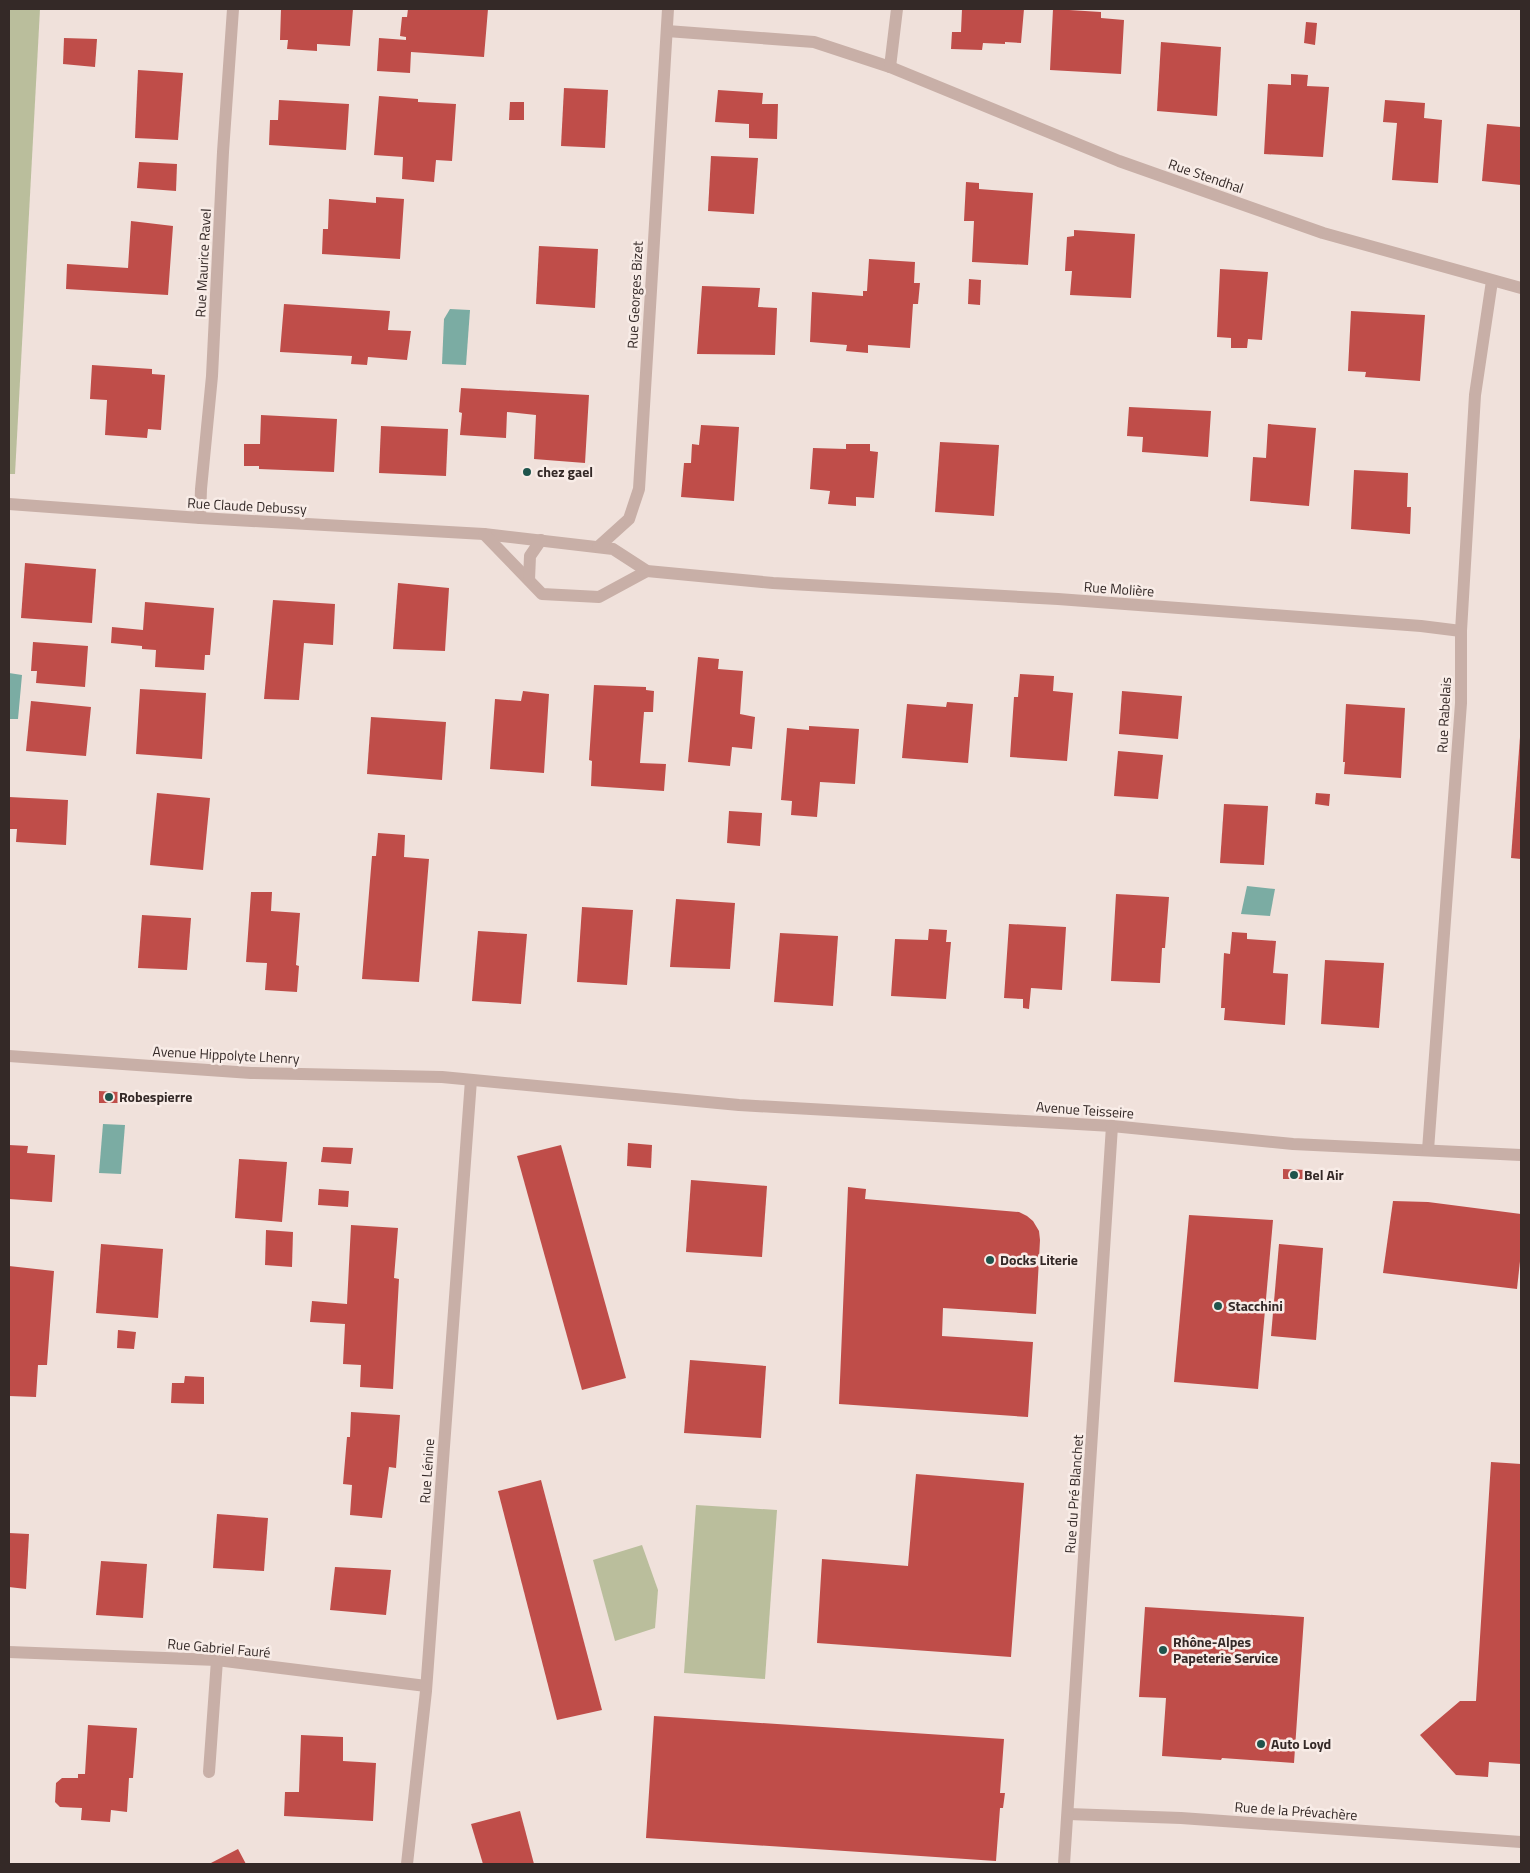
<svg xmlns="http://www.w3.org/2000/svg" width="1530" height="1873" viewBox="0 0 1530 1873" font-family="'Titillium Web',sans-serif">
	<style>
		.green { fill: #babe9c }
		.water { fill: #7baca3 }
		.building { fill: #bf4d49 }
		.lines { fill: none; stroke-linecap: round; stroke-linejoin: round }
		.minor { stroke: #c8afa7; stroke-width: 12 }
		.poi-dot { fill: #1f544c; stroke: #f8ece7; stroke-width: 2 }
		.labels { text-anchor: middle; stroke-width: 5; stroke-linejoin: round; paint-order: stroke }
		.street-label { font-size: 14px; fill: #342927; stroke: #f8ece7 }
		.poi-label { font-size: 14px; font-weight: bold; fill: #342927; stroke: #f8ece7; text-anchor: start }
	</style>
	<rect width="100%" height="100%" fill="#f0e1db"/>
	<g class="green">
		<path d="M 9,9 L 40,9 L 15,474 L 9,474 Z"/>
		<path d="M 696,1505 L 777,1510 L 765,1679 L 684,1673 Z"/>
		<path d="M 642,1545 L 658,1590 L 655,1628 L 615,1641 L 593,1560 Z"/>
	</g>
	<g class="water">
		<path d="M 450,309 L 470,310 L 466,365 L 442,364 L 444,319 Z"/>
		<path d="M 9,673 L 22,675 L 18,719 L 9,719 Z"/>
		<path d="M 1247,886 L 1275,889 L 1270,916 L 1241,914 Z"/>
		<path d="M 103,1124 L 125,1125 L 121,1174 L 99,1173 Z"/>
	</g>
	<g class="building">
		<path d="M 281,9 L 353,9 L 350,46 L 317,44 L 317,51 L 287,49 L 288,40 L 280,40 Z"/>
		<path d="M 408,9 L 488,9 L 484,57 L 411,52 L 410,73 L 377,71 L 379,38 L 406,40 L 406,37 L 400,36 L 402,17 L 407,17 Z"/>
		<path d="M 962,9 L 1024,9 L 1021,43 L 1005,42 L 1005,44 L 983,43 L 982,50 L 951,49 L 952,32 L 961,32 Z"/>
		<path d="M 1053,9 L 1101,12 L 1101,18 L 1124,20 L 1121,74 L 1050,70 Z"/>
		<path d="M 1306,22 L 1317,23 L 1315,45 L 1304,43 Z"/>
		<path d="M 64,38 L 97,39 L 95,67 L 63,64 Z"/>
		<path d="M 1161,42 L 1221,47 L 1217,116 L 1157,111 Z"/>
		<path d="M 138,70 L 183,73 L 178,140 L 135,138 Z"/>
		<path d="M 1291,74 L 1308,75 L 1307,86 L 1329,87 L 1323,157 L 1264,154 L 1268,84 L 1291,85 Z"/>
		<path d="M 564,88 L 608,90 L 605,148 L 561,146 Z"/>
		<path d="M 718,90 L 763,93 L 762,104 L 778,104 L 777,139 L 749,138 L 749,124 L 715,122 Z"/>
		<path d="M 379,96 L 418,99 L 418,102 L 456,104 L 452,161 L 436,160 L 434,182 L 402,179 L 403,157 L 374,155 Z"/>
		<path d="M 279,100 L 349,104 L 346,150 L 269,145 L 270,120 L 278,120 Z"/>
		<path d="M 1385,100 L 1425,103 L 1424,118 L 1442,120 L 1438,183 L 1392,180 L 1397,123 L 1383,122 Z"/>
		<path d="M 510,102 L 524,102 L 524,120 L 509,120 Z"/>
		<path d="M 1487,124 L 1521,127 L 1521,185 L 1482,181 Z"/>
		<path d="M 711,156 L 758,158 L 754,214 L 708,211 Z"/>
		<path d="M 139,162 L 177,164 L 176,191 L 137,188 Z"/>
		<path d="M 966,182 L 979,183 L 979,189 L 1033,193 L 1028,265 L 972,262 L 974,221 L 964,221 Z"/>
		<path d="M 376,197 L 404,199 L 400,259 L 322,254 L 323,229 L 328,229 L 329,199 L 376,203 Z"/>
		<path d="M 131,221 L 173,226 L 168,295 L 66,289 L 67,264 L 128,268 Z"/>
		<path d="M 1074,230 L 1135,234 L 1131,298 L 1070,295 L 1072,271 L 1065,271 L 1067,237 L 1074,236 Z"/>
		<path d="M 539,246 L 598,249 L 595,308 L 536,304 Z"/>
		<path d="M 869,259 L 915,262 L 914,283 L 920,283 L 918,304 L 913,304 L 910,348 L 868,345 L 868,353 L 846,351 L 847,345 L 810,342 L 812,292 L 863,296 L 863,291 L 867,291 Z"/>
		<path d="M 1220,269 L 1268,272 L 1262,340 L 1248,339 L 1247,348 L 1231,348 L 1231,338 L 1217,337 Z"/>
		<path d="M 969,279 L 981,280 L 980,305 L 968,304 Z"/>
		<path d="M 702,286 L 760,288 L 758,307 L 777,308 L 775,355 L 697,354 Z"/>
		<path d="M 284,304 L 390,311 L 388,330 L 411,331 L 407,360 L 368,357 L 367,365 L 351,364 L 352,356 L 280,352 Z"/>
		<path d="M 1351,311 L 1425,315 L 1420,381 L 1365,377 L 1366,372 L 1348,371 Z"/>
		<path d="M 92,365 L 152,369 L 152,374 L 165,375 L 161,430 L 148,429 L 147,438 L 105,435 L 107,400 L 90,399 Z"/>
		<path d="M 461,388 L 589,395 L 585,463 L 534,459 L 536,415 L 507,412 L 506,438 L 460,435 L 462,413 L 459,412 Z"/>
		<path d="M 1129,407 L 1211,411 L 1208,457 L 1142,452 L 1143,437 L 1127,436 Z"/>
		<path d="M 261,415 L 337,419 L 334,472 L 259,469 L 259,466 L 244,466 L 244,444 L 260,444 Z"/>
		<path d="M 1268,424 L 1316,428 L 1309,506 L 1250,501 L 1253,457 L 1266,458 Z"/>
		<path d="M 701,425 L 739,427 L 734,501 L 681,497 L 684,463 L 691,463 L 692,444 L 699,445 Z"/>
		<path d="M 381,426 L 448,429 L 446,476 L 379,473 Z"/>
		<path d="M 940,442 L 999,445 L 994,516 L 935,512 Z"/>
		<path d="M 846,444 L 870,444 L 870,451 L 878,452 L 874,498 L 856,497 L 856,506 L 828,504 L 830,491 L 810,489 L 813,448 L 846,449 Z"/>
		<path d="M 1354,470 L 1408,473 L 1407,507 L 1411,507 L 1410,534 L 1351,529 Z"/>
		<path d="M 25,563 L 96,569 L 92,623 L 21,618 Z"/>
		<path d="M 398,583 L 449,588 L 445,651 L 393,649 Z"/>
		<path d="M 273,600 L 335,604 L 333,645 L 304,643 L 299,700 L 264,699 Z"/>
		<path d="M 145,602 L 214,608 L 210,655 L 205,655 L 204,670 L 155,667 L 156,650 L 142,649 L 142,646 L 111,643 L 112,627 L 143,630 Z"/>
		<path d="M 33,642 L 88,646 L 85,687 L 36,683 L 37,671 L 31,671 Z"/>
		<path d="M 698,657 L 719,659 L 718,669 L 743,671 L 740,714 L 755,717 L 752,749 L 732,747 L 730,766 L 688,762 Z"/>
		<path d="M 1020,674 L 1054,676 L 1053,691 L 1073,693 L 1067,761 L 1010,757 L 1014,697 L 1018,697 Z"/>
		<path d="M 594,685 L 646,687 L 646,690 L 654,691 L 653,712 L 644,712 L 640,763 L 666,764 L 664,791 L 591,786 L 592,761 L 589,760 Z"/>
		<path d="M 140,689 L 206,693 L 202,759 L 136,754 Z"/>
		<path d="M 523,691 L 549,694 L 544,773 L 490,769 L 495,699 L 521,701 Z"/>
		<path d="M 1122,691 L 1182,696 L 1178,739 L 1119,734 Z"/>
		<path d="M 31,701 L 91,707 L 86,756 L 26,751 Z"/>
		<path d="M 947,702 L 973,704 L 968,763 L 902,758 L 907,704 L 946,707 Z"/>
		<path d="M 1346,704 L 1405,708 L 1401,778 L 1344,774 L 1345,762 L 1343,762 Z"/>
		<path d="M 371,717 L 446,722 L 442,780 L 367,774 Z"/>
		<path d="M 809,726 L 859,729 L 855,784 L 820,782 L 817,817 L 791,815 L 792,801 L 781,800 L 787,728 L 809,730 Z"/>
		<path d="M 1520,737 L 1521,737 L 1521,859 L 1511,858 Z"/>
		<path d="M 1118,751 L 1163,755 L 1158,799 L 1114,796 Z"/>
		<path d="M 157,793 L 210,798 L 203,870 L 150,865 Z"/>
		<path d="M 1316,793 L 1330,794 L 1329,806 L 1315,804 Z"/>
		<path d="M 9,797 L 68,800 L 66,845 L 16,842 L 17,829 L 9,829 Z"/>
		<path d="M 1224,804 L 1268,806 L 1264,865 L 1220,863 Z"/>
		<path d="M 729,811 L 762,813 L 760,846 L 727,843 Z"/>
		<path d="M 378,833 L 405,835 L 404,857 L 429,859 L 419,982 L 362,979 L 372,856 L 376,856 Z"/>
		<path d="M 251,892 L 272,892 L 271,911 L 300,913 L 296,965 L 299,966 L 297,992 L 265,990 L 267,963 L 246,962 Z"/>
		<path d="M 1116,894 L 1169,897 L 1165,948 L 1162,948 L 1160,983 L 1111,981 Z"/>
		<path d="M 676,899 L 735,903 L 730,969 L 670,967 Z"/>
		<path d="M 582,907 L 633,910 L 627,985 L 577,982 Z"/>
		<path d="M 142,915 L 191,918 L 187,970 L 138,968 Z"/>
		<path d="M 1009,924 L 1066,927 L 1062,990 L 1031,988 L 1029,1009 L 1023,1008 L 1023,999 L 1004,998 Z"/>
		<path d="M 929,929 L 947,930 L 946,942 L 951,942 L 946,999 L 891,996 L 895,939 L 928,940 Z"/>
		<path d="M 478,931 L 527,934 L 521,1004 L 472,1001 Z"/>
		<path d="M 1232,932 L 1247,933 L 1247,939 L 1276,941 L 1273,973 L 1288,974 L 1285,1025 L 1224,1020 L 1225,1008 L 1221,1008 L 1224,953 L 1230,954 Z"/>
		<path d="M 780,933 L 838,936 L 833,1006 L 774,1002 Z"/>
		<path d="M 1325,960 L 1384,963 L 1379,1028 L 1321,1024 Z"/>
		<path d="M 99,1091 L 119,1092 L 119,1103 L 99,1103 Z"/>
		<path d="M 628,1143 L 652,1145 L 651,1168 L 627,1166 Z"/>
		<path d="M 9,1145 L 28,1146 L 27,1153 L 55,1155 L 52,1202 L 9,1199 Z"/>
		<path d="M 561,1145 L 626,1378 L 582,1390 L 517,1156 Z"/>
		<path d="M 323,1147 L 353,1148 L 351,1164 L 321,1162 Z"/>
		<path d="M 239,1159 L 287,1162 L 282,1222 L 235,1218 Z"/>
		<path d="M 1283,1169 L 1306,1170 L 1306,1179 L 1283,1179 Z"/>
		<path d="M 691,1180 L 767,1186 L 762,1257 L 686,1252 Z"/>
		<path d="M 848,1187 L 866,1189 L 865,1199 L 1019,1212 L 1027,1216 L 1033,1221 L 1039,1231 L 1040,1240 L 1036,1314 L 943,1308 L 942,1336 L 1033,1342 L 1028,1417 L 839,1404 Z"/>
		<path d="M 319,1189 L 349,1191 L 348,1207 L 318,1205 Z"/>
		<path d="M 1393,1201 L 1428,1202 L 1521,1214 L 1521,1252 L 1517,1289 L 1383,1273 Z"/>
		<path d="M 1189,1215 L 1273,1220 L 1258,1389 L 1174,1382 Z"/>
		<path d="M 351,1225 L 398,1228 L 394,1278 L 399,1279 L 393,1389 L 360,1387 L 361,1365 L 343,1364 L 345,1324 L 310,1322 L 312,1301 L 347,1304 Z"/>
		<path d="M 266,1230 L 293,1232 L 292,1267 L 265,1265 Z"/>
		<path d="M 101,1244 L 163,1249 L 158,1318 L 96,1313 Z"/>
		<path d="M 1279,1244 L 1323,1248 L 1316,1340 L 1271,1336 Z"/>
		<path d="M 9,1266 L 54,1271 L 47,1365 L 38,1365 L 36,1397 L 9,1396 Z"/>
		<path d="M 118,1330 L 136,1332 L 134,1349 L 117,1348 Z"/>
		<path d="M 690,1360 L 766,1366 L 761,1438 L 684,1433 Z"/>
		<path d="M 185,1376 L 204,1377 L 204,1404 L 171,1403 L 172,1383 L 184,1383 Z"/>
		<path d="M 351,1412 L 400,1415 L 396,1468 L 389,1467 L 382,1518 L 350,1515 L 352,1485 L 343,1484 L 347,1437 L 350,1437 Z"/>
		<path d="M 1491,1462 L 1521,1464 L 1521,1764 L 1489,1762 L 1488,1777 L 1456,1775 L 1420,1735 L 1460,1701 L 1476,1701 Z"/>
		<path d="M 916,1474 L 1024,1483 L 1011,1657 L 817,1643 L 822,1559 L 908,1566 Z"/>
		<path d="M 541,1480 L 602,1710 L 557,1720 L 498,1491 Z"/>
		<path d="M 217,1514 L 268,1518 L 264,1571 L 213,1568 Z"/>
		<path d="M 9,1533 L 29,1534 L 26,1589 L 9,1587 Z"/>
		<path d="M 101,1561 L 147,1564 L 143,1618 L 96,1615 Z"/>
		<path d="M 335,1567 L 391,1570 L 386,1615 L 330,1610 Z"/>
		<path d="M 1145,1607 L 1304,1617 L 1294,1763 L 1222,1758 L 1221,1760 L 1162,1756 L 1166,1698 L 1139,1697 Z"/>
		<path d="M 654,1716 L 1004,1739 L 1000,1793 L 1005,1793 L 1003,1808 L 1000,1808 L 996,1861 L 646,1838 Z"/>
		<path d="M 88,1725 L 137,1728 L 133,1778 L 129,1778 L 127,1812 L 111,1810 L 110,1822 L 81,1820 L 82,1808 L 60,1807 L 55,1802 L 56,1783 L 62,1778 L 78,1778 L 78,1774 L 85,1774 Z"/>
		<path d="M 301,1735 L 343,1737 L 343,1761 L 376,1763 L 373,1821 L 284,1816 L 285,1792 L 299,1792 Z"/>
		<path d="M 520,1811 L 534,1864 L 483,1864 L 471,1824 Z"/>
		<path d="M 238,1849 L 246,1864 L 209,1864 Z"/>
	</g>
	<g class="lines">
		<g class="minor">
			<path d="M 667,31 L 814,42 L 890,67 L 1119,161 L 1323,233 L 1521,288"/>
			<path d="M 890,67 L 897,9"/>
			<path d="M 9,504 L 200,518 L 484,534 L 613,549 L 647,571 L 773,583 L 1058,599 L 1421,626 L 1461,631"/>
			<path d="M 200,518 L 201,489 L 212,376 L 223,152 L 233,9"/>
			<path d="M 484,534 L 542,594 L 599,597 L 647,571"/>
			<path d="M 598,547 L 629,519 L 639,489 L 668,9"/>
			<path d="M 529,580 L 530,556 L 541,540"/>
			<path d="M 9,1056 L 251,1073 L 442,1077 L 739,1105 L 1112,1126 L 1293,1144 L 1521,1155"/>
			<path d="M 1428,1150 L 1461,703 L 1461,631 L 1475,395 L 1492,281"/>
			<path d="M 9,1652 L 217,1660 L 426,1686"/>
			<path d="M 209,1772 L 217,1660"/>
			<path d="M 1068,1814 L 1181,1818 L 1521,1842"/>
			<path d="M 407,1864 L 426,1691 L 471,1080"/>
			<path d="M 1064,1864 L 1112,1126"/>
		</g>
	</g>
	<g class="poi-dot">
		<circle cx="527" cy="472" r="5"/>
		<circle cx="109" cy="1097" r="5"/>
		<circle cx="1294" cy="1175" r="5"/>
		<circle cx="990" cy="1260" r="5"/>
		<circle cx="1218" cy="1306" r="5"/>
		<circle cx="1163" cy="1650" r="5"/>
		<circle cx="1261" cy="1744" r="5"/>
	</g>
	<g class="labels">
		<g class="street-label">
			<text transform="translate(1206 176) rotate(19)" y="5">Rue Stendhal</text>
			<text transform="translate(203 263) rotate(-87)" y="5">Rue Maurice Ravel</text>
			<text transform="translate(635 295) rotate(-87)" y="5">Rue Georges Bizet</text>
			<text transform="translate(247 506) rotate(3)" y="5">Rue Claude Debussy</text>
			<text transform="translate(1119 589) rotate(4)" y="5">Rue Molière</text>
			<text transform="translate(1444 715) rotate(-87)" y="5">Rue Rabelais</text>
			<text transform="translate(226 1055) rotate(3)" y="5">Avenue Hippolyte Lhenry</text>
			<text transform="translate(1085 1110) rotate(4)" y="5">Avenue Teisseire</text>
			<text transform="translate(427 1471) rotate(-86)" y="5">Rue Lénine</text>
			<text transform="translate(1074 1494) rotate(-86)" y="5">Rue du Pré Blanchet</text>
			<text transform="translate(219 1648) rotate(5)" y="5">Rue Gabriel Fauré</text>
			<text transform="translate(1296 1811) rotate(4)" y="5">Rue de la Prévachère</text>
		</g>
		<g class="poi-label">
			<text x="537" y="477">chez gael</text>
			<text x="119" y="1102">Robespierre</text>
			<text x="1304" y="1180">Bel Air</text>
			<text x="1000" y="1265">Docks Literie</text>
			<text x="1228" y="1311">Stacchini</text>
			<text x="1173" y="1647">Rhône-Alpes<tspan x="1173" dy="16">Papeterie Service</tspan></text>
			<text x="1271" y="1749">Auto Loyd</text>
		</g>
	</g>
	<rect width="1530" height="1873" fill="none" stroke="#342927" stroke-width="20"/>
</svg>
